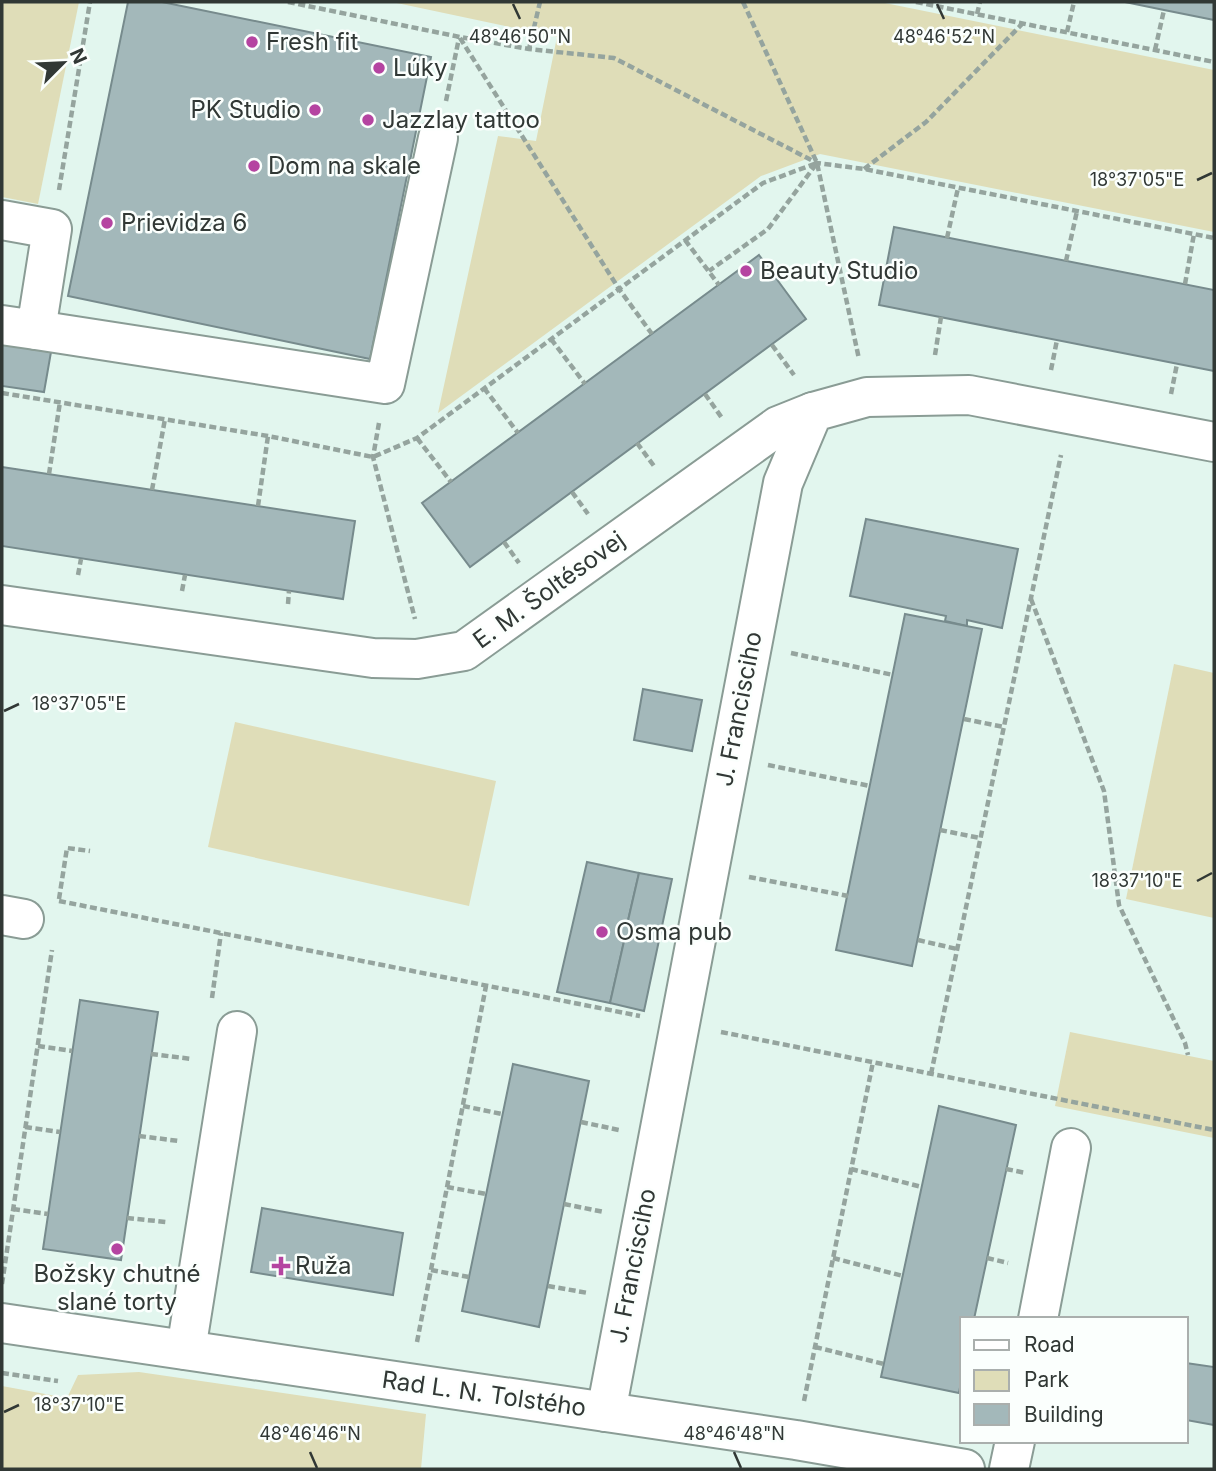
<svg xmlns="http://www.w3.org/2000/svg" width="1216" height="1471" viewBox="0 0 1216 1471" font-family="Inter,sans-serif">
	<style>
		.green { fill: #dfddb8 }
		.building { fill: #a3b8ba; stroke: #778b8d; stroke-width: 2 }
		.lines { fill: none; stroke-linecap: round; stroke-linejoin: round }
		.minor-casing { stroke: #8a9c95; stroke-width: 42 }
		.path { stroke: #95a49e; stroke-width: 4.5; stroke-dasharray: 7 3.5; stroke-linecap: butt }
		.minor { stroke: #fff; stroke-width: 38 }
		.ticks { fill: none; stroke: #313835; stroke-width: 2.5 }
		.poi-dot { fill: #b544a1; stroke: #fbfffd; stroke-width: 2.5 }
		.labels { text-anchor: middle; stroke-width: 5; stroke-linejoin: round; paint-order: stroke }
		.poi-label { font-size: 24px; fill: #313835; stroke: #fbfffd; text-anchor: start }
		.street-label { font-size: 24px; fill: #313835; stroke: #fbfffd }
		.ticks-label { font-size: 18px; text-anchor: middle; fill: #313835; stroke: #fbfffd; stroke-width: 5; stroke-linejoin: round; paint-order: stroke }
	</style>
	<rect width="100%" height="100%" fill="#e2f6ee"/>
	<g class="green">
		<path d="M 2,2 L 79,2 L 38,204 L 2,197 Z"/>
		<path d="M 392,2 L 880,2 L 1214,70 L 1214,232 L 820,154 L 761,176 L 438,413 L 498,136 L 536,141 L 557,37 Z"/>
		<path d="M 1174,664 L 1214,673 L 1214,918 L 1126,899 Z"/>
		<path d="M 235,722 L 496,781 L 469,906 L 208,847 Z"/>
		<path d="M 1070,1032 L 1214,1061 L 1214,1138 L 1055,1106 Z"/>
		<path d="M 139,1372 L 426,1414 L 421,1469 L 2,1469 L 2,1386 L 67,1398 L 78,1375 Z"/>
	</g>
	<g class="building">
		<path d="M 128,2 L 162,2 L 431,57 L 370,359 L 68,296 Z"/>
		<path d="M 1125,2 L 1214,2 L 1214,20 L 1164,10 Z"/>
		<path d="M 894,227 L 1214,290 L 1214,371 L 879,305 Z"/>
		<path d="M 759,255 L 806,319 L 470,567 L 422,503 Z"/>
		<path d="M 2,344 L 51,352 L 44,392 L 2,386 Z"/>
		<path d="M 2,467 L 355,521 L 343,599 L 2,546 Z"/>
		<path d="M 866,519 L 1018,549 L 1002,628 L 967,620 L 967,626 L 945,621 L 946,616 L 850,596 Z"/>
		<path d="M 905,614 L 982,629 L 912,966 L 836,950 Z"/>
		<path d="M 643,689 L 702,700 L 692,751 L 634,740 Z"/>
		<path d="M 587,862 L 639,873 L 627,925 L 633,926 L 631,939 L 625,937 L 610,1003 L 557,992 Z"/>
		<path d="M 639,873 L 672,879 L 644,1011 L 610,1003 L 625,937 L 631,939 L 633,926 L 627,925 Z"/>
		<path d="M 80,1000 L 158,1012 L 121,1260 L 43,1249 Z"/>
		<path d="M 513,1064 L 589,1081 L 539,1327 L 462,1311 Z"/>
		<path d="M 939,1106 L 1016,1125 L 974,1319 L 962,1319 L 962,1376 L 959,1393 L 881,1377 Z"/>
		<path d="M 262,1208 L 403,1233 L 393,1295 L 251,1272 Z"/>
		<path d="M 1186,1363 L 1214,1367 L 1214,1425 L 1186,1420 Z"/>
	</g>
	<g class="lines">
		<defs>
			<g id="minor">
				<path d="M 2,220 L 52,229 L 36,330 L 2,325"/>
				<path d="M 36,330 L 385,384 L 438,138"/>
				<path d="M 2,605 L 373,658 L 417,659 L 464,651 L 778,426 L 813,412"/>
				<path d="M 2,915 L 24,919"/>
				<path d="M 1038,1319 L 1071,1148"/>
				<path d="M 2,1323 L 796,1440 L 965,1469"/>
				<path d="M 186,1350 L 237,1031"/>
				<path d="M 606,1412 L 783,483 L 813,412 L 867,397 L 969,395 L 1214,442"/>
				<path d="M 1009,1469 L 1015,1441"/>
			</g>
		</defs>
		<use href="#minor" class="minor-casing"/>
		<g class="path">
			<path d="M 288,2 L 460,37 L 529,49 L 614,58 L 817,163 L 864,169 L 1214,238"/>
			<path d="M 743,2 L 817,163 L 859,359"/>
			<path d="M 916,2 L 1214,62"/>
			<path d="M 977,14 L 980,2"/>
			<path d="M 1067,32 L 1074,2"/>
			<path d="M 460,38 L 619,289 L 652,334"/>
			<path d="M 529,49 L 540,2"/>
			<path d="M 1155,50 L 1164,10"/>
			<path d="M 446,101 L 459,38"/>
			<path d="M 864,169 L 926,122 L 1022,24"/>
			<path d="M 59,190 L 90,2"/>
			<path d="M 947,238 L 958,188"/>
			<path d="M 685,240 L 719,285"/>
			<path d="M 1066,261 L 1077,211"/>
			<path d="M 1185,284 L 1194,234"/>
			<path d="M 551,339 L 585,384"/>
			<path d="M 772,345 L 794,375"/>
			<path d="M 935,355 L 941,317"/>
			<path d="M 1051,370 L 1057,340"/>
			<path d="M 484,388 L 518,433"/>
			<path d="M 2,393 L 268,436 L 373,457 L 417,438 L 763,183 L 817,163 L 768,229 L 709,271"/>
			<path d="M 705,394 L 722,418"/>
			<path d="M 1171,394 L 1177,364"/>
			<path d="M 379,423 L 373,457 L 415,619"/>
			<path d="M 417,438 L 451,482"/>
			<path d="M 637,443 L 654,466"/>
			<path d="M 49,474 L 60,402"/>
			<path d="M 152,490 L 165,419"/>
			<path d="M 572,492 L 588,514"/>
			<path d="M 258,506 L 268,436"/>
			<path d="M 504,542 L 519,563"/>
			<path d="M 78,575 L 81,559"/>
			<path d="M 182,591 L 185,575"/>
			<path d="M 1031,599 L 1104,791 L 1119,905 L 1185,1043 L 1188,1055"/>
			<path d="M 288,604 L 289,591"/>
			<path d="M 791,653 L 893,675"/>
			<path d="M 964,719 L 1004,727"/>
			<path d="M 768,765 L 870,786"/>
			<path d="M 940,830 L 980,838"/>
			<path d="M 749,877 L 848,896"/>
			<path d="M 59,899 L 67,848 L 90,851"/>
			<path d="M 59,901 L 640,1016"/>
			<path d="M 918,940 L 957,949"/>
			<path d="M 212,998 L 221,933"/>
			<path d="M 721,1032 L 1214,1130"/>
			<path d="M 38,1046 L 72,1051"/>
			<path d="M 151,1054 L 192,1059"/>
			<path d="M 931,1074 L 1061,455"/>
			<path d="M 463,1106 L 502,1114"/>
			<path d="M 581,1122 L 619,1130"/>
			<path d="M 25,1127 L 60,1132"/>
			<path d="M 139,1136 L 179,1141"/>
			<path d="M 851,1169 L 922,1187"/>
			<path d="M 1006,1169 L 1026,1173"/>
			<path d="M 447,1187 L 486,1194"/>
			<path d="M 564,1204 L 604,1212"/>
			<path d="M 13,1209 L 48,1214"/>
			<path d="M 127,1218 L 166,1222"/>
			<path d="M 833,1258 L 903,1276"/>
			<path d="M 987,1258 L 1008,1263"/>
			<path d="M 431,1270 L 469,1277"/>
			<path d="M 2,1284 L 52,950"/>
			<path d="M 548,1286 L 588,1293"/>
			<path d="M 417,1342 L 486,986"/>
			<path d="M 815,1347 L 884,1364"/>
			<path d="M 2,1373 L 58,1381"/>
			<path d="M 804,1401 L 873,1062"/>
		</g>
		<use href="#minor" class="minor"/>
	</g>
	<path class="ticks" d="M 513,4 L 520,19M 937,4 L 944,19M 1197,180 L 1212,173M 4,711 L 19,704M 1197,881 L 1212,873M 4,1412 L 19,1405M 310,1452 L 317,1468M 734,1452 L 741,1468"/>
	<g class="poi-dot">
		<circle cx="252" cy="42" r="7"/>
		<circle cx="379" cy="68" r="7"/>
		<circle cx="315" cy="110" r="7"/>
		<circle cx="368" cy="120" r="7"/>
		<circle cx="254" cy="166" r="7"/>
		<circle cx="107" cy="223" r="7"/>
		<circle cx="746" cy="271" r="7"/>
		<circle cx="602" cy="932" r="7"/>
		<circle cx="117" cy="1249" r="7"/>
		<path d="M277.5 1255.5h7v7h7v7h-7v7h-7v-7h-7v-7h7z"/>
	</g>
	<g class="labels">
		<g class="poi-label">
			<text x="266" y="50">Fresh fit</text>
			<text x="393" y="76">Lúky</text>
			<text x="301" y="118" text-anchor="end">PK Studio</text>
			<text x="382" y="128">Jazzlay tattoo</text>
			<text x="268" y="174">Dom na skale</text>
			<text x="121" y="231">Prievidza 6</text>
			<text x="760" y="279">Beauty Studio</text>
			<text x="616" y="940">Osma pub</text>
			<text x="295" y="1274">Ruža</text>
			<text x="117" y="1282" text-anchor="middle">Božsky chutné<tspan x="117" dy="28">slané torty</tspan></text>
		</g>
		<g class="street-label">
			<text transform="translate(549 590) rotate(-36)" y="8">E. M. Šoltésovej</text>
			<text transform="translate(739 709) rotate(-79)" y="8">J. Francisciho</text>
			<text transform="translate(633 1266) rotate(-79)" y="8">J. Francisciho</text>
			<text transform="translate(484 1394) rotate(8)" y="8">Rad L. N. Tolstého</text>
		</g>
	</g>
	<g class="ticks-label">
		<text x="520" y="43">48°46'50"N</text>
		<text x="944" y="43">48°46'52"N</text>
		<text x="1137" y="186">18°37'05"E</text>
		<text x="79" y="710">18°37'05"E</text>
		<text x="1137" y="887">18°37'10"E</text>
		<text x="79" y="1411">18°37'10"E</text>
		<text x="310" y="1440">48°46'46"N</text>
		<text x="734" y="1440">48°46'48"N</text>
	</g>
	<rect width="1216" height="1471" fill="none" stroke="#313835" stroke-width="7"/>
	<rect x="960" y="1317" width="228" height="126" fill="#fbfffd" stroke="#aaafad" stroke-width="2"/>
	<rect x="974" y="1340" width="35" height="10" fill="#ffffff" stroke="#aaafad" stroke-width="2"/>
	<text x="1024" y="1352" font-size="21" fill="#313835">Road</text>
	<rect x="974" y="1370" width="35" height="21" fill="#dfddb8" stroke="#aaafad" stroke-width="2"/>
	<text x="1024" y="1387" font-size="21" fill="#313835">Park</text>
	<rect x="974" y="1404" width="35" height="21" fill="#a3b8ba" stroke="#aaafad" stroke-width="2"/>
	<text x="1024" y="1422" font-size="21" fill="#313835">Building</text>
	<g transform="translate(63 63) rotate(66)" stroke="#fbfffd" stroke-width="5" paint-order="stroke">
	<path d="M0-5L12 26L0 18L-12 26Z" fill="#313835"/>
	<text y="-10" font-size="19" font-weight="bold" text-anchor="middle" fill="#313835">N</text>
	</g>
</svg>
